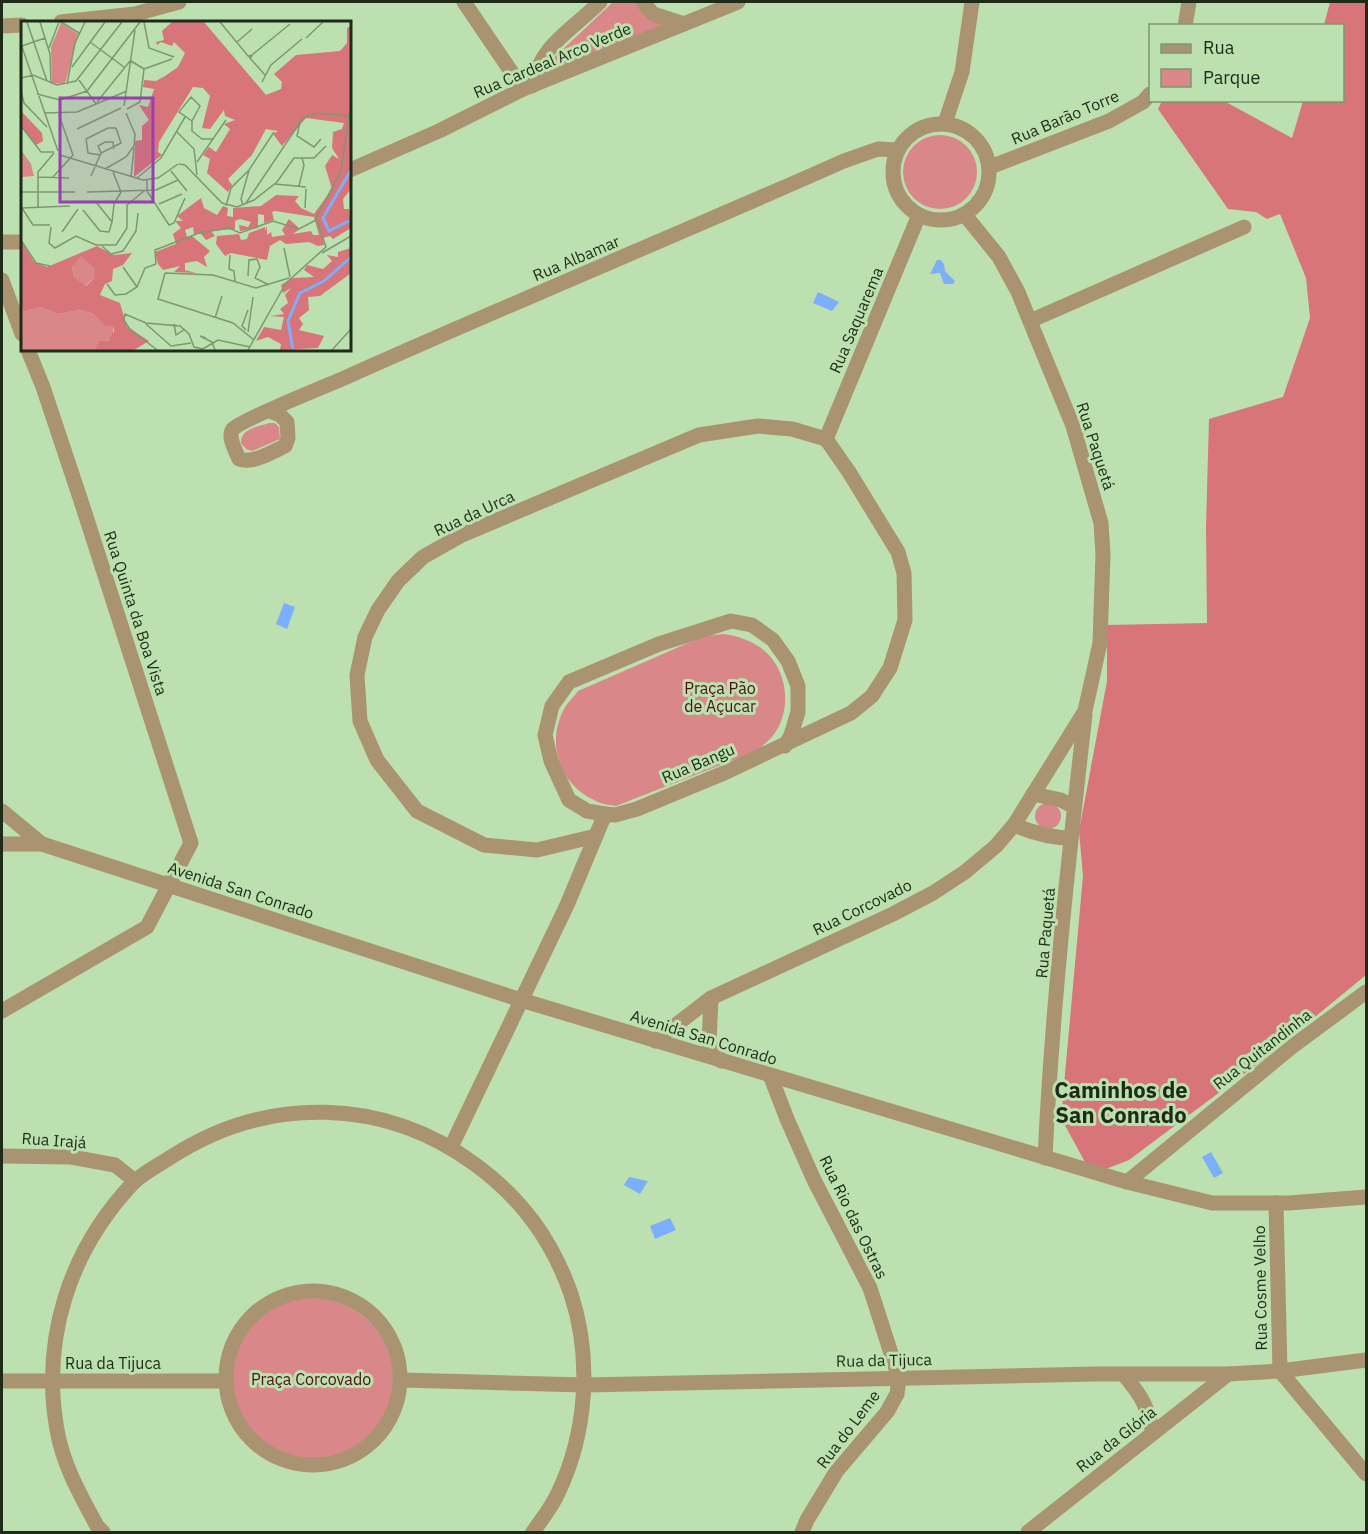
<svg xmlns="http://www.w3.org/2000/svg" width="1368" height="1534" viewBox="0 0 1368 1534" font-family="'IBM Plex Sans',sans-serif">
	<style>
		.green { fill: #da8789 }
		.forest { fill: #d8757a }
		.water { fill: #7baffc }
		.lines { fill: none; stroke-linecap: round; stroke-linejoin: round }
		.minor { stroke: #aa9370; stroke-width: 15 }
		.tertiary { stroke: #aa9370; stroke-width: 15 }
		.labels { text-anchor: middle; stroke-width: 6; stroke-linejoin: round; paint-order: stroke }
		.street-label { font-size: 16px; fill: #1d2b18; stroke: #bce0af }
		.park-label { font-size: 16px; fill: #4e0f18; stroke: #bce0af }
		.district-label { font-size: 22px; font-weight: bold; fill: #1d2b18; stroke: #bce0af }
		.inset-river { fill: none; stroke: #7baffc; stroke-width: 3 }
		.inset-road { fill: none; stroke: #7c9873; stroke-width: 1.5 }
		.view { fill: #9641ae; fill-opacity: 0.15; stroke: #9641ae; stroke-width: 3 }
		.inset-edge { fill: none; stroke: #1d2b18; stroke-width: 3 }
	</style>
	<rect width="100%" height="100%" fill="#bce0af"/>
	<g class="green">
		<path d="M 613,2 L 637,2 L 665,24 L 547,75 L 542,73 L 543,68 Z"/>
		<circle cx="940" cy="172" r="37"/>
		<path d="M 269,423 L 275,423 L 279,427 L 280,439 L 252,451 L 246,449 L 241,443 C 240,429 257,427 269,423 Z"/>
		<path d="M 724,634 C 737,636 747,639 758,646 C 788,665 794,710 772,737 C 768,741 763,745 759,750 L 616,806 C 609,805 600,804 594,800 C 559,784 546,743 564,709 C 567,703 574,697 578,691 L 704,636 Z"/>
		<circle cx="1048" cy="816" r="13"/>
		<circle cx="312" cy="1379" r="81"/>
	</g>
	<path class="forest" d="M 1330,2 L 1366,2 L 1366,975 L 1260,1062 L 1129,1160 L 1106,1169 L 1086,1164 L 1061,1118 L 1083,876 L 1079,831 L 1107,681 L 1107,625 L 1207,623 L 1206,527 L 1209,419 L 1283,397 L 1310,318 L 1306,278 L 1280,214 L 1267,219 L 1256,212 L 1228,209 L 1158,109 L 1162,101 L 1224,101 L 1292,138 L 1303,101 L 1342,100 L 1342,26 L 1324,25 Z"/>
	<g class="water">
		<path d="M 937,260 L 941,260 L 944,264 L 945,271 L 955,281 L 953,284 L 944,284 L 940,273 L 930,274 Z"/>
		<path d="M 818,292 L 839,302 L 832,311 L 813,303 Z"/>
		<path d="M 284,603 L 295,607 L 287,629 L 276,624 Z"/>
		<path d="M 1211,1152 L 1223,1173 L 1214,1178 L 1202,1157 Z"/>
		<path d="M 629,1177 L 648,1181 L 640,1194 L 624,1185 Z"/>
		<path d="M 670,1218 L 676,1230 L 655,1239 L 650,1226 Z"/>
	</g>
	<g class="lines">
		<g class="minor">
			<path d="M 464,2 L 523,89"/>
			<path d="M 643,2 L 653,14 L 684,24"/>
			<path d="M 61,22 L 135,14 L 179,2"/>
			<path d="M 2,26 L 22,25"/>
			<path d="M 1185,26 L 1189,2"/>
			<path d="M 532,86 C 542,43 571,31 600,2"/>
			<path d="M 945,123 L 962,72 L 972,2"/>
			<circle cx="941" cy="172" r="48"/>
			<path d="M 990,167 L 1109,121 L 1143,102 L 1150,94"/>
			<path d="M 350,170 L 439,131 L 523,89 L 738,2"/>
			<path d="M 2,242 L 22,242"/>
			<path d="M 2,280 L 22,334"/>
			<path d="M 1030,321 L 1244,227"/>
			<path d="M 270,411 L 280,415 L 287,422 L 288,438 L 285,446 C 272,452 253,464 239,459 C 236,451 227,437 233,429 C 240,421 323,387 340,380 C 507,305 677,235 844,161 L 878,149 L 898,150"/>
			<path d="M 826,439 L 919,215"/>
			<path d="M 1033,794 L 1061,800 L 1074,807"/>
			<path d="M 605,814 L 587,811 L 569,800 L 551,761 L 545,735 L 552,706 L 569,682 L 659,644 L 731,621 L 752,625 L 773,640 L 788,661 L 798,686 L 798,712 L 791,735 L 785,746"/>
			<path d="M 1014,825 C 1033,833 1050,838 1071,838"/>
			<path d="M 596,836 L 537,850 L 484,845 L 417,811 L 377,760 L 360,721 L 357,675 L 365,637 L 378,610 L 398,581 L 423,557 L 462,535 L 699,435 L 758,426 L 792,429 L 826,439"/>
			<path d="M 711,998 L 709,1043 L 721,1061"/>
			<path d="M 2,1011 L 147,927 L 191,843 L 81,501 L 43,387 L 28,350"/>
			<path d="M 655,1041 L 711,998 L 893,914 L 933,893 L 965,872 L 996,846 L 1014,825 L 1085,711 L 1100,643 L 1103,554 L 1101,523 L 1073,426 L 1018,292 L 999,257 L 965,215"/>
			<path d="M 770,1075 L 787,1119 L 814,1180 L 870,1288 L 899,1378 L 897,1394 L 887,1412 L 836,1472 L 807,1520 L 802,1532"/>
			<path d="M 451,1147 L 567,905 L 605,814 L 615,815 L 637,809 L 724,773 L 851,713 L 872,696 L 890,668 L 905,620 L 904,573 L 898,552 L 849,472 L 826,439"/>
			<path d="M 2,1156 L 71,1157 L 115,1165 L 135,1181"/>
			<path d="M 1045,1158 C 1052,1010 1068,862 1085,715"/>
			<path d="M 1127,1182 L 1293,1046 L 1366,992"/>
			<path d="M 1276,1203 L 1280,1371 L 1366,1474"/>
			<circle cx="313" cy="1378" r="87"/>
			<path d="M 1124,1375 C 1141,1395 1148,1407 1153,1433"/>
			<path d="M 402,1380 L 585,1385 L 1096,1374 L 1228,1374 L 1280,1371 L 1366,1360"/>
			<path d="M 2,1381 L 224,1381"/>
			<path d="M 103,1532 L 97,1526 C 81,1496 63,1465 57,1430 C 41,1339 69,1251 133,1183 C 143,1173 159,1165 171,1157 C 267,1095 384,1097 476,1165 C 522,1199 552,1240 571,1294 C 592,1358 587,1433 558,1493 C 552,1507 541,1520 533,1532"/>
			<path d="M 1028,1532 L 1228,1374"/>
		</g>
		<g class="tertiary">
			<path d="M 2,811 L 42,844"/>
			<path d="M 2,844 L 42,844 L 521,1000 L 1127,1182 L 1212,1203 L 1289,1203 L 1366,1197"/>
		</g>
	</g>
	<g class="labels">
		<g class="street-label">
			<text transform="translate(552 60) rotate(-23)" y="6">Rua Cardeal Arco Verde</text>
			<text transform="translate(1065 117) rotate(-23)" y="6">Rua Barão Torre</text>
			<text transform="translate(576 258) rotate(-23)" y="6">Rua Albamar</text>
			<text transform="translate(856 320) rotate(-67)" y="6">Rua Saquarema</text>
			<text transform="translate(1096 446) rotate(72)" y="6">Rua Paquetá</text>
			<text transform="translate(474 513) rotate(-25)" y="6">Rua da Urca</text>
			<text transform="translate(136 613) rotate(72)" y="6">Rua Quinta da Boa Vista</text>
			<text transform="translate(698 763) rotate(-23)" y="6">Rua Bangu</text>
			<text transform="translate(241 890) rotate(18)" y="6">Avenida San Conrado</text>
			<text transform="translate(862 907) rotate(-26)" y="6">Rua Corcovado</text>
			<text transform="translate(1045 933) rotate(-85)" y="6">Rua Paquetá</text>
			<text transform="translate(704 1037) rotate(17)" y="6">Avenida San Conrado</text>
			<text transform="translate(1262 1049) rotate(-38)" y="6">Rua Quitandinha</text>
			<text transform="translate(54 1140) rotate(4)" y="6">Rua Irajá</text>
			<text transform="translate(854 1217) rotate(64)" y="6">Rua Rio das Ostras</text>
			<text transform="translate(1260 1288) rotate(-91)" y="6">Rua Cosme Velho</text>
			<text transform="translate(884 1360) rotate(-1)" y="6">Rua da Tijuca</text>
			<text x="113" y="1369">Rua da Tijuca</text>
			<text transform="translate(848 1429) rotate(-53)" y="6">Rua do Leme</text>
			<text transform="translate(1116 1439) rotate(-38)" y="6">Rua da Glória</text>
		</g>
		<g class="park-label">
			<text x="720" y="694">Praça Pão<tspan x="720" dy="18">de Açucar</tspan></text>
			<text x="311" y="1385">Praça Corcovado</text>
		</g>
		<g class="district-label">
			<text x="1121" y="1098">Caminhos de<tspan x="1121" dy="25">San Conrado</tspan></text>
		</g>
	</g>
	<g transform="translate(21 21)">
		<rect width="330" height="330" fill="#bce0af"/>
		<path d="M 40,2 L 57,13 L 44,63 L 31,62 L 30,26 ZM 0,129 L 10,143 L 13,155 L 0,156 ZM 60,234 L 74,248 L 74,256 L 64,265 L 53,256 L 51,246 ZM 20,286 L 36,293 L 59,289 L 73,293 L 92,305 L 92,315 L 83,322 L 79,320 L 74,329 L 0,329 L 0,291 Z" fill="#da8789"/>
		<path d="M 151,1 L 183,1 L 245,74 L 260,68 L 261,61 L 253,53 L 275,34 L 319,30 L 326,22 L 326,7 L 330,5 L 330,168 L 322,178 L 323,188 L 328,188 L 330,207 L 312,218 L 309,215 L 302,217 L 303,224 L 297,225 L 288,221 L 265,223 L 259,219 L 249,225 L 246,239 L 210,232 L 204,235 L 195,223 L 196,215 L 218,213 L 220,219 L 226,218 L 228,212 L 244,206 L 244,210 L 246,205 L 246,214 L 250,211 L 251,216 L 264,214 L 261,209 L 268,198 L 279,208 L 272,213 L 290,210 L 292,214 L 298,214 L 293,196 L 254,190 L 251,191 L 253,199 L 243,202 L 243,194 L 237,193 L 237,207 L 219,210 L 218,204 L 227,206 L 230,201 L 219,198 L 214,200 L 214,208 L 190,210 L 194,215 L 185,219 L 180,213 L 173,213 L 172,206 L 164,209 L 166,216 L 171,215 L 189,230 L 183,236 L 186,246 L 176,240 L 164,242 L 164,249 L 175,252 L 153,251 L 159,245 L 142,249 L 137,243 L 134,231 L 155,223 L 152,213 L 160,207 L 154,200 L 162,200 L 156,195 L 180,177 L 183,187 L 196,194 L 202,185 L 207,187 L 206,195 L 212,196 L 212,187 L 240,185 L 255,174 L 278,175 L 274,180 L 280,187 L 293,193 L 311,168 L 304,145 L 311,134 L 318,138 L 311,127 L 312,111 L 321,108 L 323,102 L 285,97 L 261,125 L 252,113 L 257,110 L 245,108 L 231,134 L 207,158 L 211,164 L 207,171 L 186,152 L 189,138 L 182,134 L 188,126 L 195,131 L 209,108 L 203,103 L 214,99 L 204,95 L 203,89 L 189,108 L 181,107 L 189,75 L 182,67 L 172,66 L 138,121 L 137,131 L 141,134 L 113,156 L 114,120 L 121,119 L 121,105 L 128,99 L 118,84 L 127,86 L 133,68 L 122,66 L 123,59 L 135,60 L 144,55 L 157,46 L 164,32 L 153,21 L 151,25 L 140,21 L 136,24 L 135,21 L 143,19 L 141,10 ZM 0,90 L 21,112 L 22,120 L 15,124 L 0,105 ZM 0,219 L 13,241 L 26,246 L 76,225 L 93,234 L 111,232 L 102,244 L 92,248 L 91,260 L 84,263 L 79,274 L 99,282 L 106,306 L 128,320 L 113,329 L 74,329 L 78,320 L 87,320 L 93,310 L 92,305 L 84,305 L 73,293 L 59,289 L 36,293 L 20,286 L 0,291 ZM 60,235 L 74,248 L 74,256 L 65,265 L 53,256 L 51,246 ZM 330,227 L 330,252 L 299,275 L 287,276 L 288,289 L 278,297 L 282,303 L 278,309 L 303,315 L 297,327 L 259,329 L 260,323 L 247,316 L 235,320 L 243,306 L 260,309 L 263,296 L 249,295 L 263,293 L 259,288 L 267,282 L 264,274 L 270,267 L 262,272 L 260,264 L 272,257 L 293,256 L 283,249 L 286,244 L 302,248 L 311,240 L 306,234 L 317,236 L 317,231 Z" fill="#d8757a" fill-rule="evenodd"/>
		<path class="inset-river" d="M 330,149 L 302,197 L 308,210 L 330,199M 272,329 L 267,300 L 279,272 L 303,260 L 330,236"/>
		<path class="inset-road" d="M 6,1 L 26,60M 19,1 L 29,33 L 30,62M 40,1 L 58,12M 123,1 L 128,27 L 153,36M 199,1 L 227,35 L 231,34 L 230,36 L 227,35M 285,17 L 302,1M 69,21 L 103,46M 216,21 L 231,8M 0,23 L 37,130M 1,25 L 24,17M 28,27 L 38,1M 231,34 L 269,3M 228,36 L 244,54M 51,46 L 84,1M 123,48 L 151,38M 0,57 L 12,54 L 36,64 L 55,60 L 101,1M 58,59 L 75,83M 241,61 L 250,44 L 281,18M 46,63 L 54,22 L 64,1M 0,70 L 3,82 L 26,106M 16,73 L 39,79 L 66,70 L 119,1M 76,81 L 109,40M 103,85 L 114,9M 106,88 L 119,81 L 123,48 L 110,40M 23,92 L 56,91 L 106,70M 171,100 L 158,91 L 170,76 L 179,85 L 171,100 L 171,110 L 181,118 L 193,118M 279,101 L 276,115 L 293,126 L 300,118M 0,105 L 20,131 L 33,131M 56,108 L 100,87M 156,111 L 173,128 L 176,154M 80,132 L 77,125 L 84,121 L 92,121 L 93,128M 39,134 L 122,159 L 137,157 L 157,143M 79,134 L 67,132 L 65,118 L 87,107 L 95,107M 176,141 L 205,99M 158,143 L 164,144 L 201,182 L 216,186 L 233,179 L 256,161 L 273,137 L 293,137 L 305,125M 84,148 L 105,136 L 113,125 L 114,113 L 105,92M 150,150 L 166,170M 70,155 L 80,132 L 100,122 L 95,107M 17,156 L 48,157M 32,156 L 52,134 L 38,94M 110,156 L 113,127M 116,157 L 140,137 L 164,96M 126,159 L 126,170 L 148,204 L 153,202 L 164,177M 254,163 L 285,166M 278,165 L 283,144 L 281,137M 0,171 L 54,171M 66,171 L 135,169 L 157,159M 75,181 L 91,201 L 88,211M 225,182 L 282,97 L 295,92 L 328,95 L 330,80M 138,183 L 161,173M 222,184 L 220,178 L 228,149 L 253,111M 205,185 L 210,167 L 228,149M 0,187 L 49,185M 1,187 L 12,204 L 29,204M 17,187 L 17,151 L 33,132M 284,187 L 285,168M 62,189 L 79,210 L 88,211M 91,201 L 93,183 L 100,171 L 92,151M 30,206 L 28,222 L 34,227 L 55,215 L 75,224 L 95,224 L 106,207 L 106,184 L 123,170M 41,211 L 57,188M 0,219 L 15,242 L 29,245M 81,225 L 90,233 L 102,230 L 115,210 L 117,192M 263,227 L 269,256M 301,232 L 330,215M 209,234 L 208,248 L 213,250 L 214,260M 135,243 L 134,229 L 178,212 L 208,207 L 219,212 L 252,200 L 278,208 L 295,199M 102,246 L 116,266M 144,252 L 137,278 L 212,302 L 233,319M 144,252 L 192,254 L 235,267 L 268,257M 227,255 L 228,239 L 236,238 L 239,246 L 234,257 L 248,264M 86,263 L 94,274 L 105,273 L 116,266 L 124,247 L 135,243M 194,297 L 201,275M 125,303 L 150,325 L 170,322M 153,303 L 155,314 L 164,308M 225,309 L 221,305 L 227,289M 227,311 L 232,276M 185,317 L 179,315 L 191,321 L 194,329M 136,329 L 108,307 L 103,299 L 104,293 L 125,302 L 159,305 L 168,313 L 173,326 L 182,328M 180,329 L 197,319 L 229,326M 227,329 L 265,262 L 305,226 L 295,197 L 320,150 L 328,95M 311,329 L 330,308"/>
		<path class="view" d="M 39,77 L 132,77 L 132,181 L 39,181 Z"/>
		<rect width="330" height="330" class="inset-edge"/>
	</g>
	<rect width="1368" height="1534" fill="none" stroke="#1d2b18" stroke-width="6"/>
	<rect x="1149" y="24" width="195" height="78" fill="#bce0af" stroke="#7c9873" stroke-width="1.5"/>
	<rect x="1161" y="44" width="30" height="9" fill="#aa9370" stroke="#7c9873" stroke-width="1.5"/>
	<text x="1203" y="54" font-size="18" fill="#1d2b18">Rua</text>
	<rect x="1161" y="69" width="30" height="18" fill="#da8789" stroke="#7c9873" stroke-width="1.5"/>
	<text x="1203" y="84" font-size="18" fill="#1d2b18">Parque</text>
</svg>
